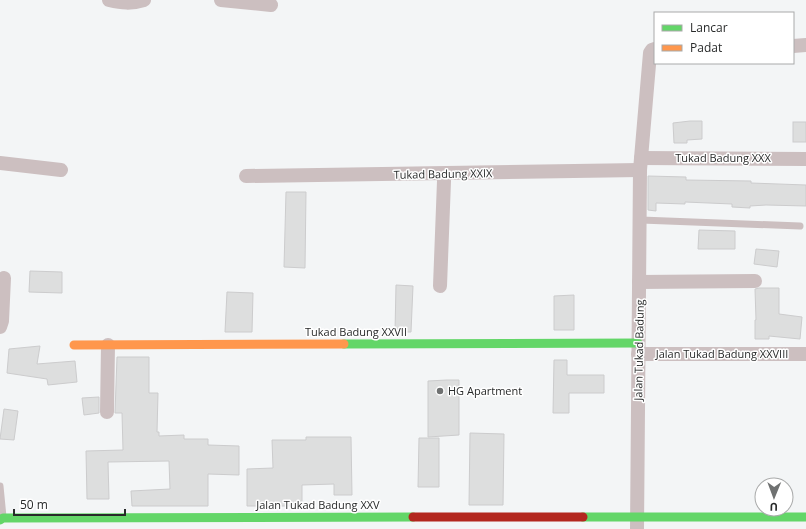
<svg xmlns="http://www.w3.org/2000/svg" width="806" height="529" viewBox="0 0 806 529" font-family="'Open Sans',sans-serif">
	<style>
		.building { fill: #dddede; stroke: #cccccd }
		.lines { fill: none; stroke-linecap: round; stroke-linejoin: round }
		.lane { stroke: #ccbfc0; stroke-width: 7 }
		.street { stroke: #ccbfc0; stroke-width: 14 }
		.fast { stroke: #63d668; stroke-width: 9 }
		.slow { stroke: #ff974d; stroke-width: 9 }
		.jam { stroke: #b3261e; stroke-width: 9 }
		.poi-dot { fill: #6f7171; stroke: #fff; stroke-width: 1.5 }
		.labels { text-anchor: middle; stroke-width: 3; stroke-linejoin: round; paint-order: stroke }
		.street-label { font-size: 11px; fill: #282a2a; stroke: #fff }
		.poi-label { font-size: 11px; fill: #282a2a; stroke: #fff; text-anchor: start }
	</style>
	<rect width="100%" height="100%" fill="#f3f5f6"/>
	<g class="building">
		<path d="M 690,121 L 702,121 L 702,139 L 687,140 L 687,143 L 674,143 L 673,123 Z"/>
		<rect x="793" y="122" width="13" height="20"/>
		<path d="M 648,176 L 686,177 L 686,180 L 751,181 L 751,183 L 806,185 L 806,206 L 766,205 L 750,206 L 750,208 L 732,207 L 732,204 L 685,202 L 685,204 L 656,203 L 656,211 L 648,210 Z"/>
		<path d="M 286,192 L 306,192 L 305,268 L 284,267 Z"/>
		<path d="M 699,230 L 735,231 L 735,249 L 698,249 Z"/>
		<path d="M 756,249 L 779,251 L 777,267 L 754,264 Z"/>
		<path d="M 30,271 L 62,272 L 62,293 L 29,292 Z"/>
		<path d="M 396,285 L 413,286 L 411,332 L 395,332 Z"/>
		<path d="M 759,288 L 779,288 L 779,314 L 802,317 L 800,339 L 769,336 L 769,339 L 755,339 L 755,320 L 756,320 L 755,289 Z"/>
		<path d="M 227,292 L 253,293 L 252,332 L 225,332 Z"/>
		<path d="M 574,295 L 574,330 L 554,330 L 554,296 Z"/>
		<path d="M 40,346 L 37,364 L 75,361 L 77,382 L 48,385 L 47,379 L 7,373 L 9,349 Z"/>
		<path d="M 117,357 L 149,357 L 149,393 L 158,393 L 157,432 L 159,432 L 159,436 L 184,435 L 184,439 L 208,439 L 208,445 L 239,446 L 239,475 L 208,474 L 208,506 L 132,506 L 131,491 L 170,489 L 169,461 L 108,462 L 109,499 L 87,499 L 86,451 L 123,450 L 122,413 L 115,413 Z"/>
		<path d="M 554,360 L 567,360 L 567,375 L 604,375 L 604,393 L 569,393 L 569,413 L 553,413 Z"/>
		<path d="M 447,380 L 459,380 L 459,435 L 428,437 L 428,381 Z"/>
		<path d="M 99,397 L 99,413 L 84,415 L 82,398 Z"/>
		<path d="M 4,409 L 18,411 L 14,440 L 0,439 Z"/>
		<path d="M 470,433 L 504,434 L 503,505 L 469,505 Z"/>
		<path d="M 306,437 L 351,437 L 352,495 L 334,495 L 334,484 L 302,485 L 302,506 L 247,506 L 247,469 L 273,468 L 272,440 L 306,440 Z"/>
		<path d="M 419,438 L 439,438 L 439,487 L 418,487 Z"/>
	</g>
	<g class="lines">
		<g class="lane">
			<path d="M 641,220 L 800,226"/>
			<path d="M 0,486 L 3,517"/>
		</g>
		<g class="street">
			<path d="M 109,0 C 122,3 131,4 144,0"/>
			<path d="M 221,0 L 271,5"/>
			<path d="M 793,46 L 806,45"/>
			<path d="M 641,158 L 806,159"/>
			<path d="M 0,163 L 61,170"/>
			<path d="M 246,176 L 640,170"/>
			<path d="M 639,282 L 755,281"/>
			<path d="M 440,286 L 444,181 L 443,174"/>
			<path d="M 0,327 L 2,321 L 4,278"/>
			<path d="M 638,354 L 806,354"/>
			<path d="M 107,412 L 108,345"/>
			<path d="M 637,529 L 640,170 L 650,53 L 652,50 L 655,49"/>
		</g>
		<g class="fast">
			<path d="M 344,344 L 638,343"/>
			<path d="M 583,517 L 806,517"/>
			<path d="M 0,520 L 3,518 L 413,517"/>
		</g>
		<path class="slow" d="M 74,345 L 344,344"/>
		<path class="jam" d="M 413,517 L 583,517"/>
	</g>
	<circle class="poi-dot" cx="440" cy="391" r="4"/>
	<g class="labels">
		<g class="street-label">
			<text x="723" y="162">Tukad Badung XXX</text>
			<text transform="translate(443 174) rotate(-1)" y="4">Tukad Badung XXIX</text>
			<text x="356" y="336">Tukad Badung XXVII</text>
			<text transform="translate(639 350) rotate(-89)" y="4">Jalan Tukad Badung</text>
			<text x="722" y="358">Jalan Tukad Badung XXVIII</text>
			<text x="318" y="509">Jalan Tukad Badung XXV</text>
		</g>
		<g class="poi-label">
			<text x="448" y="395">HG Apartment</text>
		</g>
	</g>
	<rect x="654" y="12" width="140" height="52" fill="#ffffff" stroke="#a9aaaa"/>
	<rect x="662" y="25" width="20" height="6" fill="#63d668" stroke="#a9aaaa"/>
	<text x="690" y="32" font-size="12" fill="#282a2a">Lancar</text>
	<rect x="662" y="45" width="20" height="6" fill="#ff974d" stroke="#a9aaaa"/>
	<text x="690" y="52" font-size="12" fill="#282a2a">Padat</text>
	<g transform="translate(774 497) rotate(181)"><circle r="19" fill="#ffffff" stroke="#a9aaaa"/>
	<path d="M0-3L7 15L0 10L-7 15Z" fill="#6f7171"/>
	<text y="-6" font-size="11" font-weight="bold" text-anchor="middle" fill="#282a2a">U</text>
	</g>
	<path d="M14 509v6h111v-6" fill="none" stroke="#282a2a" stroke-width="2"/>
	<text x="20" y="509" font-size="12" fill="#282a2a" stroke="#ffffff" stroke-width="3" paint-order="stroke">50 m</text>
</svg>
